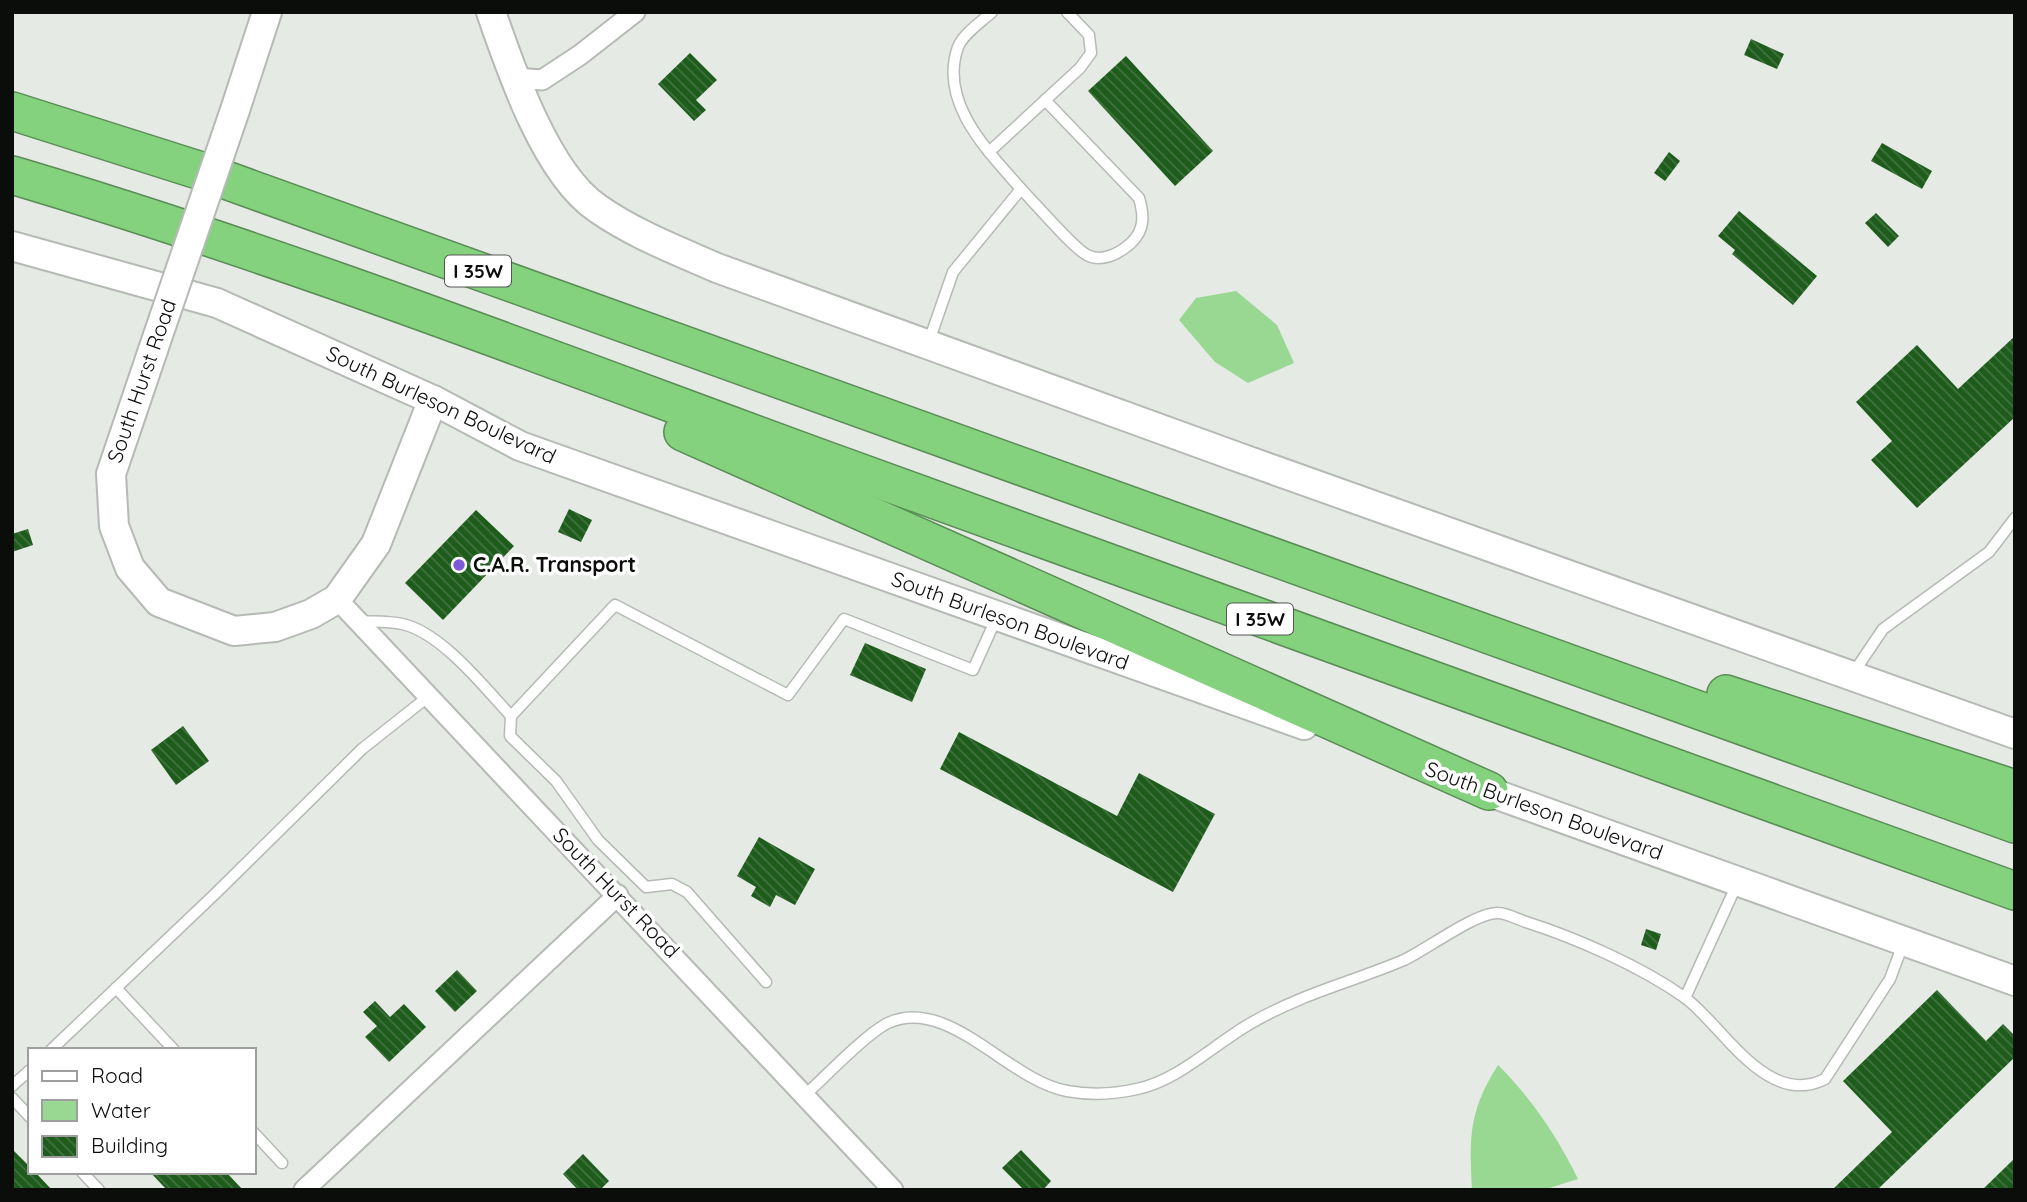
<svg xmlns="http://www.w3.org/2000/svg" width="2027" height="1202" viewBox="0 0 2027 1202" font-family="Quicksand,sans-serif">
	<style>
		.water { fill: #98d892 }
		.building { fill: url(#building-back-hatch) }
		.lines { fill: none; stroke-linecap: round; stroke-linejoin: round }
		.service-casing { stroke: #b5bab5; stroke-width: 13 }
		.minor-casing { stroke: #b5bab5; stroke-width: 23 }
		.secondary-casing { stroke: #b5bab5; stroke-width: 32 }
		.motorway-casing { stroke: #5a8c56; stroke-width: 40 }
		.service { stroke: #fff; stroke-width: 10 }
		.minor { stroke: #fff; stroke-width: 19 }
		.secondary { stroke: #fff; stroke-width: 28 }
		.motorway { stroke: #84d17e; stroke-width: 37 }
		.secondary-bridge-casing { stroke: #b5bab5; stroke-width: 32; stroke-linecap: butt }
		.secondary-bridge { stroke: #fff; stroke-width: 28 }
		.poi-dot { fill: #7d5bd6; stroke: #fff; stroke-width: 2.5 }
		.labels { text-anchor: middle; stroke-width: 7; stroke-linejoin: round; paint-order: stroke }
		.shield { fill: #fff; stroke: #545654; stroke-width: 2 }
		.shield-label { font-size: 19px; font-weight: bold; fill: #0b0d0b }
		.street-label { font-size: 21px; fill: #0b0d0b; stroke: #fff }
		.poi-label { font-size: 21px; font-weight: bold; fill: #0b0d0b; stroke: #fff; text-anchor: start }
	</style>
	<defs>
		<pattern id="building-back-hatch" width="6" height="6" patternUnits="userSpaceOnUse" patternTransform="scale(1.75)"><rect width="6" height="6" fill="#1d5c1b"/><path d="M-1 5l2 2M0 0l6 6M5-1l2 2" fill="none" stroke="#437242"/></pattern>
	</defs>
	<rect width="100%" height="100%" fill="#e5eae4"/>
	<g class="water">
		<path d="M 1236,291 L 1277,325 L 1294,363 L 1248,383 L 1215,362 L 1179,320 L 1196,298 Z"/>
		<path d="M 1498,1065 C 1532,1099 1557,1136 1578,1179 L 1543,1190 L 1472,1190 C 1469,1136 1469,1111 1498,1065 Z"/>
	</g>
	<g class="building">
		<path d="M 1751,39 L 1784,54 L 1777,69 L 1744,55 Z"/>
		<path d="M 690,53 L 717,80 L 696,100 L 706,110 L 694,121 L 658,84 Z"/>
		<path d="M 1126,56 L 1213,151 L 1175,186 L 1088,91 Z"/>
		<path d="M 1882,143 L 1932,171 L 1922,189 L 1871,161 Z"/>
		<path d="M 1669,152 L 1680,161 L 1665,181 L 1654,173 Z"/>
		<path d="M 1739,211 L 1817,276 L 1793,305 L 1732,254 L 1735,250 L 1718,236 Z"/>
		<path d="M 1876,213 L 1899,236 L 1888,247 L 1865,223 Z"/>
		<path d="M 2015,336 L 2015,417 L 1917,508 L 1871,460 L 1892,441 L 1856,402 L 1917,345 L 1958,389 Z"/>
		<path d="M 569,509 L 592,520 L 581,542 L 558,532 Z"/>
		<path d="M 476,510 L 514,546 L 443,620 L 405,583 Z"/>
		<path d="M 28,529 L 33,545 L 12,552 L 12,534 Z"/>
		<path d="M 865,643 L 926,669 L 912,702 L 850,675 Z"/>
		<path d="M 183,726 L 209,761 L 176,785 L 151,750 Z"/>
		<path d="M 959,732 L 1117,816 L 1139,773 L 1215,814 L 1173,892 L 940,769 Z"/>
		<path d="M 759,837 L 815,869 L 795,905 L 776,895 L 770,907 L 751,896 L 756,887 L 737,876 Z"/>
		<path d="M 1646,929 L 1661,934 L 1656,950 L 1641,945 Z"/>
		<path d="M 457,970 L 477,991 L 455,1012 L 435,991 Z"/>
		<path d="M 1937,990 L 1986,1041 L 2003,1024 L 2015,1036 L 2015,1057 L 1877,1190 L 1832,1190 L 1892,1132 L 1843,1081 Z"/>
		<path d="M 375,1001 L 390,1017 L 404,1004 L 426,1027 L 389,1062 L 365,1037 L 377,1026 L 363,1012 Z"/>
		<path d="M 12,1149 L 30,1167 L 30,1172 L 35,1172 L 52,1190 L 12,1190 Z"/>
		<path d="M 1021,1150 L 1051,1181 L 1043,1190 L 1024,1190 L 1002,1168 Z"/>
		<path d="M 583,1154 L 609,1181 L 600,1190 L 578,1190 L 563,1174 Z"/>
		<path d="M 2015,1158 L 2015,1190 L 1982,1190 Z"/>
		<path d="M 150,1172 L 226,1172 L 243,1190 L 167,1190 Z"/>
	</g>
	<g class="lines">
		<defs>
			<g id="service">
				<path d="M 989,152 L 1080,68 L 1091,53 L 1089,35 L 1067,12"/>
				<path d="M 1021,189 C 1034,202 1074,249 1087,255 C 1102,263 1120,253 1131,243 C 1145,230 1144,215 1139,198 L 1045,100"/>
				<path d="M 929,341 L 953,272 L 1021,189 C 989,152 938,103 958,47 C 963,34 981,22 992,12"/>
				<path d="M 358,621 C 373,622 388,621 402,624 C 441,632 485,688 511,716 L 510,736 L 556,781 L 598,840 L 646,887 L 672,884 L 687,892 L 766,982"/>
				<path d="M 1854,672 L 1883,629 L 1989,552 L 2015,518"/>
				<path d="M 511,716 L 615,605 L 788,695 L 844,619 L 973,670 L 996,619"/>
				<path d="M 116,988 L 174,1050"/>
				<path d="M 1685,998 L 1737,884"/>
				<path d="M 51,1050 L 216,893 L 362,749 L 429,696"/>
				<path d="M 12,1086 L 30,1070"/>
				<path d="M 804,1096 C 823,1079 867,1033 888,1023 C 948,995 1009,1081 1067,1091 C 1089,1095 1115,1094 1137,1089 C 1180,1080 1215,1043 1253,1022 C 1304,993 1352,982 1404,960 C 1426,950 1476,912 1498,913 C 1506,913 1517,919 1526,922 C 1576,938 1640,966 1684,997 C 1721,1023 1766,1109 1825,1079 L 1890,979 L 1903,944"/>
				<path d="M 12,1098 L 30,1117"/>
				<path d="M 254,1133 L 282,1163"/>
				<path d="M 82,1172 L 99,1190"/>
			</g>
			<g id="minor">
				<path d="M 514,78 L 542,80 L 580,55 L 635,12"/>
				<path d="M 337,599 L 893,1190"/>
				<path d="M 304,1190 L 618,895"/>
			</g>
			<g id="secondary">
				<path d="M 491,12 C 511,70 546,173 597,208 C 634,234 676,250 717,268 L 1232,455 L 2015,734"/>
				<path d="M 235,110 L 267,12"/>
				<path d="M 12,246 L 217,303 L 433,400 L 520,446 L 1304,725"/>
				<path d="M 153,350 L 111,474 L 114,526 L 130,568 L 159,602 L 234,631 L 275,627 L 311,614 L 337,599 L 376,544 L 433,400"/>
				<path d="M 1470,785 L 2015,981"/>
			</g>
			<g id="motorway">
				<path d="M 12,111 L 198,170 L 2015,824"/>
				<path d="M 12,175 C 292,258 565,365 839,465 C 1230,608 1622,750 2015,891"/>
				<path d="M 683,432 L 1489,791"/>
				<path d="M 1726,694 L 2015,789"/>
			</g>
		</defs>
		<use href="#service" class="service-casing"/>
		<use href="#minor" class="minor-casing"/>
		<use href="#secondary" class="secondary-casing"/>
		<use href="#motorway" class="motorway-casing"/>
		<use href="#service" class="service"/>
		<use href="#minor" class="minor"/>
		<use href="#secondary" class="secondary"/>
		<use href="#motorway" class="motorway"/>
		<defs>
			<path id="secondary-bridge" d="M 153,350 L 235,110"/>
		</defs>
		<use href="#secondary-bridge" class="secondary-bridge-casing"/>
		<use href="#secondary-bridge" class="secondary-bridge"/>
	</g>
	<circle class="poi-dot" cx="459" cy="565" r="7"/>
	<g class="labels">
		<g class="shield">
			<rect x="445" y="255.5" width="66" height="31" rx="5"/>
			<rect x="1227" y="603.5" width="66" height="31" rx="5"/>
		</g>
		<g class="shield-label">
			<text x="478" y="278">I 35W</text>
			<text x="1260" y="626">I 35W</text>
		</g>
		<g class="street-label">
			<text transform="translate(142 381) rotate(-71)" y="7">South Hurst Road</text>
			<text transform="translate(441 405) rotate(25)" y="7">South Burleson Boulevard</text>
			<text transform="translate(1010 621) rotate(20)" y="7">South Burleson Boulevard</text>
			<text transform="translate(1544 811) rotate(20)" y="7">South Burleson Boulevard</text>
			<text transform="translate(616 893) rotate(46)" y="7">South Hurst Road</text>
		</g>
		<g class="poi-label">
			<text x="473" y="572">C.A.R. Transport</text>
		</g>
	</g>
	<rect width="2027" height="1202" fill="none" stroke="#0b0d0b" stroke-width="28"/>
	<rect x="28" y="1048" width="228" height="126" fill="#ffffff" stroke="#9d9e9d" stroke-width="2"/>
	<rect x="42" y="1071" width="35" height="10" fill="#ffffff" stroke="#9d9e9d" stroke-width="2"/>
	<text x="91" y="1083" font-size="21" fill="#0b0d0b">Road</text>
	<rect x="42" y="1100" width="35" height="21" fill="#98d892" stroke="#9d9e9d" stroke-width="2"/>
	<text x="91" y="1118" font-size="21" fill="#0b0d0b">Water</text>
	<rect x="42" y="1136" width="35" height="21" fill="url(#building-back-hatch)" stroke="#9d9e9d" stroke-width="2"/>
	<text x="91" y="1153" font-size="21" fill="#0b0d0b">Building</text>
</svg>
